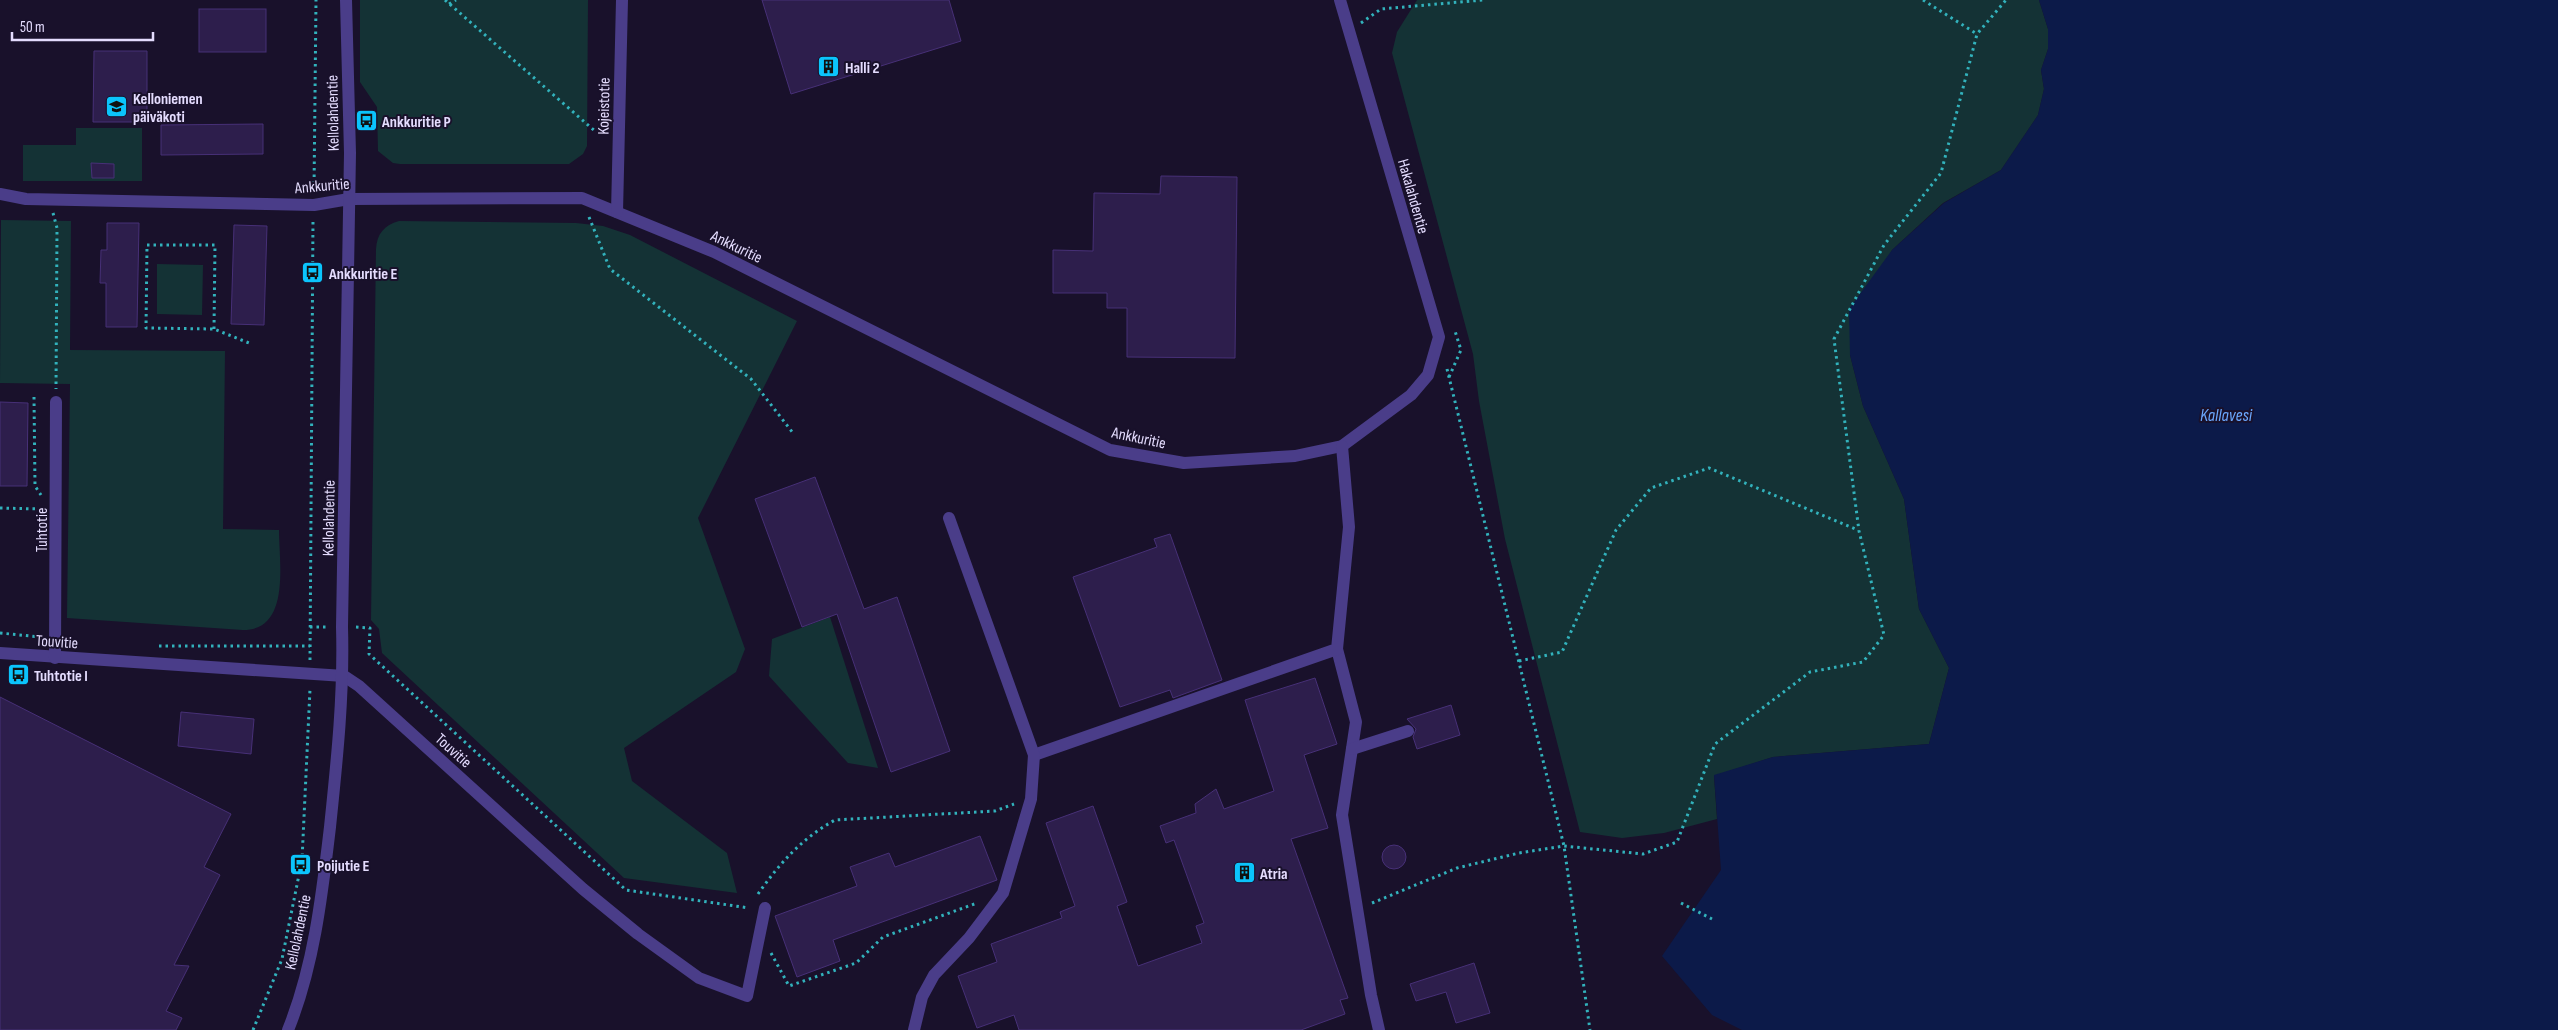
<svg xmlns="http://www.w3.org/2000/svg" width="2558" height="1030" viewBox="0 0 2558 1030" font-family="'Sofia Sans Condensed',sans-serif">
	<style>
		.green { fill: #143235 }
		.water { fill: #0c1a49 }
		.building { fill: #2d1e4c; stroke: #473077 }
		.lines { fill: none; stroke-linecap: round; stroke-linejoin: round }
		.path { stroke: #32b2bc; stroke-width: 3; stroke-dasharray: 2.5 4; stroke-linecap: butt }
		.minor { stroke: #4a3d89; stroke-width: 12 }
		.labels { text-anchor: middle; stroke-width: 4; stroke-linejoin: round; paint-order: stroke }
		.poi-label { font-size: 16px; font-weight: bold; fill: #e4dcfe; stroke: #19112b; text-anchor: start }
		.street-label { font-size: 16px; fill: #e4dcfe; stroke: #19112b }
		.water-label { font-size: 18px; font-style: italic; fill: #6ba7fd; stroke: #19112b }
	</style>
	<rect width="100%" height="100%" fill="#19112b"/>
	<g class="green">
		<path d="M 360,0 L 588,0 L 587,146 L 583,154 L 569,164 L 400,164 L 393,163 L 378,151 L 377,107 L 360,82 Z"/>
		<path d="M 1417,0 L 2039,0 L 2048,29 L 2048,49 L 2041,70 L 2044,89 L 2038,115 L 2001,170 L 1943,203 L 1892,250 L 1850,355 L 1863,406 L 1904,499 L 1919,609 L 1949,668 L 1929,744 L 1773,757 L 1714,776 L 1717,819 L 1664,833 L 1622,838 L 1580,832 L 1505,539 L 1479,401 L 1473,354 L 1392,53 L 1397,32 Z"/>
		<path d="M 76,128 L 142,128 L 142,181 L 23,181 L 23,145 L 76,145 Z"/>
		<path d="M 1,220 L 71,221 L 70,350 L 225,351 L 223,529 L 279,530 C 279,562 291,630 243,630 L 67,618 L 70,384 L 0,383 Z"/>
		<path d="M 399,221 L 576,223 L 603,226 L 630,235 L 797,321 L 698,518 L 745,649 L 736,672 L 624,748 L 632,781 L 727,853 L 737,893 L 624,878 L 382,653 L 379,629 L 371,620 L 376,249 C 377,234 384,225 399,221 Z"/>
		<path d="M 157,264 L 203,265 L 202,315 L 157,314 Z"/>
		<path d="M 830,617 L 878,768 L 848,763 L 769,676 L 772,639 Z"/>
	</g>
	<path class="water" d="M 2039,0 L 2558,0 L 2558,1030 L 1742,1030 L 1712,1015 L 1662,956 L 1721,870 L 1714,775 L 1773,757 L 1929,744 L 1949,668 L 1919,609 L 1904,499 L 1863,406 L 1850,355 L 1849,309 L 1892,250 L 1944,203 L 2001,170 L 2038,115 L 2044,89 L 2041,70 L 2048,49 L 2048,29 Z"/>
	<g class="building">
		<path d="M 762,0 L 949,0 L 961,41 L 791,94 Z"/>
		<rect x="199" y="9" width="67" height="43"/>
		<path d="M 94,51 L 147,51 L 147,122 L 93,122 Z"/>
		<path d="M 263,124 L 263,154 L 161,155 L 161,125 Z"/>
		<path d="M 91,163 L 114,164 L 114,178 L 92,178 Z"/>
		<path d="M 1161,176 L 1237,177 L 1235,358 L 1127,357 L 1127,308 L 1107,308 L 1107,293 L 1053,293 L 1053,250 L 1093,251 L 1094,193 L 1160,194 Z"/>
		<path d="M 107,223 L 139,223 L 137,327 L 106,327 L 106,283 L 100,283 L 101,250 L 107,250 Z"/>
		<path d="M 234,225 L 267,226 L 264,325 L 231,324 Z"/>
		<path d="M 0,402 L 28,403 L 27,486 L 0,486 Z"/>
		<path d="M 815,477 L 864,609 L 897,597 L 950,751 L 891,772 L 837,614 L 802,627 L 755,499 Z"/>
		<path d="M 1170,534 L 1222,680 L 1173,698 L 1170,690 L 1120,707 L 1073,577 L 1157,547 L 1154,539 Z"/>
		<path d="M 1315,678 L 1337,744 L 1304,755 L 1328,828 L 1291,839 L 1348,998 L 1340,1000 L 1345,1014 L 1301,1030 L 1019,1030 L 1014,1015 L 977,1028 L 958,976 L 997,962 L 991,944 L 1062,918 L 1060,912 L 1075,906 L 1046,823 L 1093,806 L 1127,902 L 1117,906 L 1138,966 L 1202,943 L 1196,926 L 1204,923 L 1174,840 L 1166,843 L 1160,826 L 1196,813 L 1195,804 L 1216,789 L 1224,809 L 1274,791 L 1245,700 Z"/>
		<path d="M 0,697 L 231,814 L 204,867 L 220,875 L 174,965 L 189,966 L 166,1011 L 182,1018 L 176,1030 L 0,1030 Z"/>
		<path d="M 1451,705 L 1460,735 L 1417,749 L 1413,737 L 1416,729 L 1407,719 Z"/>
		<path d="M 181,712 L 254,719 L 251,754 L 178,746 Z"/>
		<path d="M 980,836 L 997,880 L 833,940 L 840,961 L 797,977 L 775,916 L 857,886 L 850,867 L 889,853 L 895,867 Z"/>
		<circle cx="1394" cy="857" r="12"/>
		<path d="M 1474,963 L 1490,1013 L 1456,1023 L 1446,992 L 1416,1001 L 1410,984 Z"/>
	</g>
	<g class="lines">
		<g class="path">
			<path d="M 445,0 L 596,132"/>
			<path d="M 1923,0 L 1977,34"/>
			<path d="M 449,4 L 456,0"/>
			<path d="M 1361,23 L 1381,9 L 1483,0"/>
			<path d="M 314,190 L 316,0"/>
			<path d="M 53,213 L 57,228 L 56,389"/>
			<path d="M 589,217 L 610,269 L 751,379 L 793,433"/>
			<path d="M 214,329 L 215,245 L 147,245 L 146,328 L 214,329 L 249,343"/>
			<path d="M 1447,369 L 1564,846 L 1590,1030"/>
			<path d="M 1449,377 L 1461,350 L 1455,331"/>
			<path d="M 34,397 L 35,486 L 41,495"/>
			<path d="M 0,508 L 41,509"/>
			<path d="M 310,627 L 327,627"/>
			<path d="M 356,627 L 370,628 L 369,654 L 626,890 L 749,908"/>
			<path d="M 0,633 L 41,637"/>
			<path d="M 159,646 L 310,646"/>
			<path d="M 310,660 L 313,219"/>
			<path d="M 1519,661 L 1562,652 L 1616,530 L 1651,488 L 1709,468 L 1858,530"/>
			<path d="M 758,894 C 779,864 802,838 835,820 L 995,811 L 1014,804"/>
			<path d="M 1372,903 L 1457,868 L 1519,853 L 1564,846 L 1643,854 L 1677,842 L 1715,744 L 1810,672 L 1863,662 L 1884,635 L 1859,531 L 1834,339 L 1884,245 L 1941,173 L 1977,34 L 2006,0"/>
			<path d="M 1681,903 L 1712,919"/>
			<path d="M 771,953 L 789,986 L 856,963 L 883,937 L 977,903"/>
			<path d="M 253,1030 L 282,959 L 302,860 L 310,689"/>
		</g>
		<g class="minor">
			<path d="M 0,194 L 26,199 L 314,205 L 349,199 L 582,198 L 714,252 L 1110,450 L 1184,463 L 1295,456 L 1342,446 L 1411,395 L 1428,375 L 1439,337 L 1340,0"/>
			<path d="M 617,212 L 622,0"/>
			<path d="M 1337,649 L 1356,722 L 1342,815 L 1371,995 L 1379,1030"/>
			<path d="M 0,653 L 344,676 L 359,686 L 583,889 L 638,934 L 699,978 L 747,996 L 765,908"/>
			<path d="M 55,658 L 56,402"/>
			<path d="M 1352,749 L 1408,731"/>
			<path d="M 1034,755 L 1337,649 L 1349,527 L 1342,446"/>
			<path d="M 288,1030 C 314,966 322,895 330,827 C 337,760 344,694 342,627 L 350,153 L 346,0"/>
			<path d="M 914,1030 L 922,997 L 934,975 L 969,938 L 1003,893 L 1031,799 L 1034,755 L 949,518"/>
		</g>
	</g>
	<defs>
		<symbol id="building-square" viewBox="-11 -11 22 22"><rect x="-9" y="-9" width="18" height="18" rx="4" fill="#0bc4fc" stroke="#19112b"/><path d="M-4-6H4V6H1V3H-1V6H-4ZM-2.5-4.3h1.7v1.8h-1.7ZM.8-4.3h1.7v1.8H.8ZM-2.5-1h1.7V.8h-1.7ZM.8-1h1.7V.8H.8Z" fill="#111"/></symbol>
		<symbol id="school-square" viewBox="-11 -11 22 22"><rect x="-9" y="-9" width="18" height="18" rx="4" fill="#0bc4fc" stroke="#19112b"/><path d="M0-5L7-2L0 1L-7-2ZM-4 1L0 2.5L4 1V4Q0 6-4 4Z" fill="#111"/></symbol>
		<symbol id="bus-square" viewBox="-11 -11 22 22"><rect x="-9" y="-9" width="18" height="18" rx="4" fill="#0bc4fc" stroke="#19112b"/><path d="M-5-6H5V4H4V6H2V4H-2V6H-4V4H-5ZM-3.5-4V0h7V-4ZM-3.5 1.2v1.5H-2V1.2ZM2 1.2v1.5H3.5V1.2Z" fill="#111"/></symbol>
	</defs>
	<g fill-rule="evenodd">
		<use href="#building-square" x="816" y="54" width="25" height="25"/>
		<use href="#school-square" x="104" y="94" width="25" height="25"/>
		<use href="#bus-square" x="354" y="108" width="25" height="25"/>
		<use href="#bus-square" x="300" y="260" width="25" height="25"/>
		<use href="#bus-square" x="6" y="662" width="25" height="25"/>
		<use href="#bus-square" x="288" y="852" width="25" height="25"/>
		<use href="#building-square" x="1232" y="860" width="25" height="25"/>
	</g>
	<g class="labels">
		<g class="poi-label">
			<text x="845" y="73">Halli 2</text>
			<text x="133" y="104">Kelloniemen<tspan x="133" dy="18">päiväkoti</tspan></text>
			<text x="382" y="127">Ankkuritie P</text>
			<text x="329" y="279">Ankkuritie E</text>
			<text x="34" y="681">Tuhtotie I</text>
			<text x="317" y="871">Poijutie E</text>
			<text x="1260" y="879">Atria</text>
		</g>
		<g class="street-label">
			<text transform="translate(603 106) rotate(-89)" y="6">Kojeistotie</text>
			<text transform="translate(332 113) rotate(-91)" y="6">Kellolahdentie</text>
			<text transform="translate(322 185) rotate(-5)" y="6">Ankkuritie</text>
			<text transform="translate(1414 196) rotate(74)" y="6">Hakalahdentie</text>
			<text transform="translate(737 246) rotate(26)" y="6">Ankkuritie</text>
			<text transform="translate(1139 437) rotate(12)" y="6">Ankkuritie</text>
			<text transform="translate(328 518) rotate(-89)" y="6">Kellolahdentie</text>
			<text transform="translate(41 530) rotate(-90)" y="6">Tuhtotie</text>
			<text transform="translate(57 641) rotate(4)" y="6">Touvitie</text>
			<text transform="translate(454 750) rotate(42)" y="6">Touvitie</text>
			<text transform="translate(297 932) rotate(-78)" y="6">Kellolahdentie</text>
		</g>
		<g class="water-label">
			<text x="2226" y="421">Kallavesi</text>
		</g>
	</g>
	<path d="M12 32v8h141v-8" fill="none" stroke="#e4dcfe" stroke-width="2.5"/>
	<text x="20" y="32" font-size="15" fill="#e4dcfe" stroke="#19112b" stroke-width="4" paint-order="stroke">50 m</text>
</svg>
